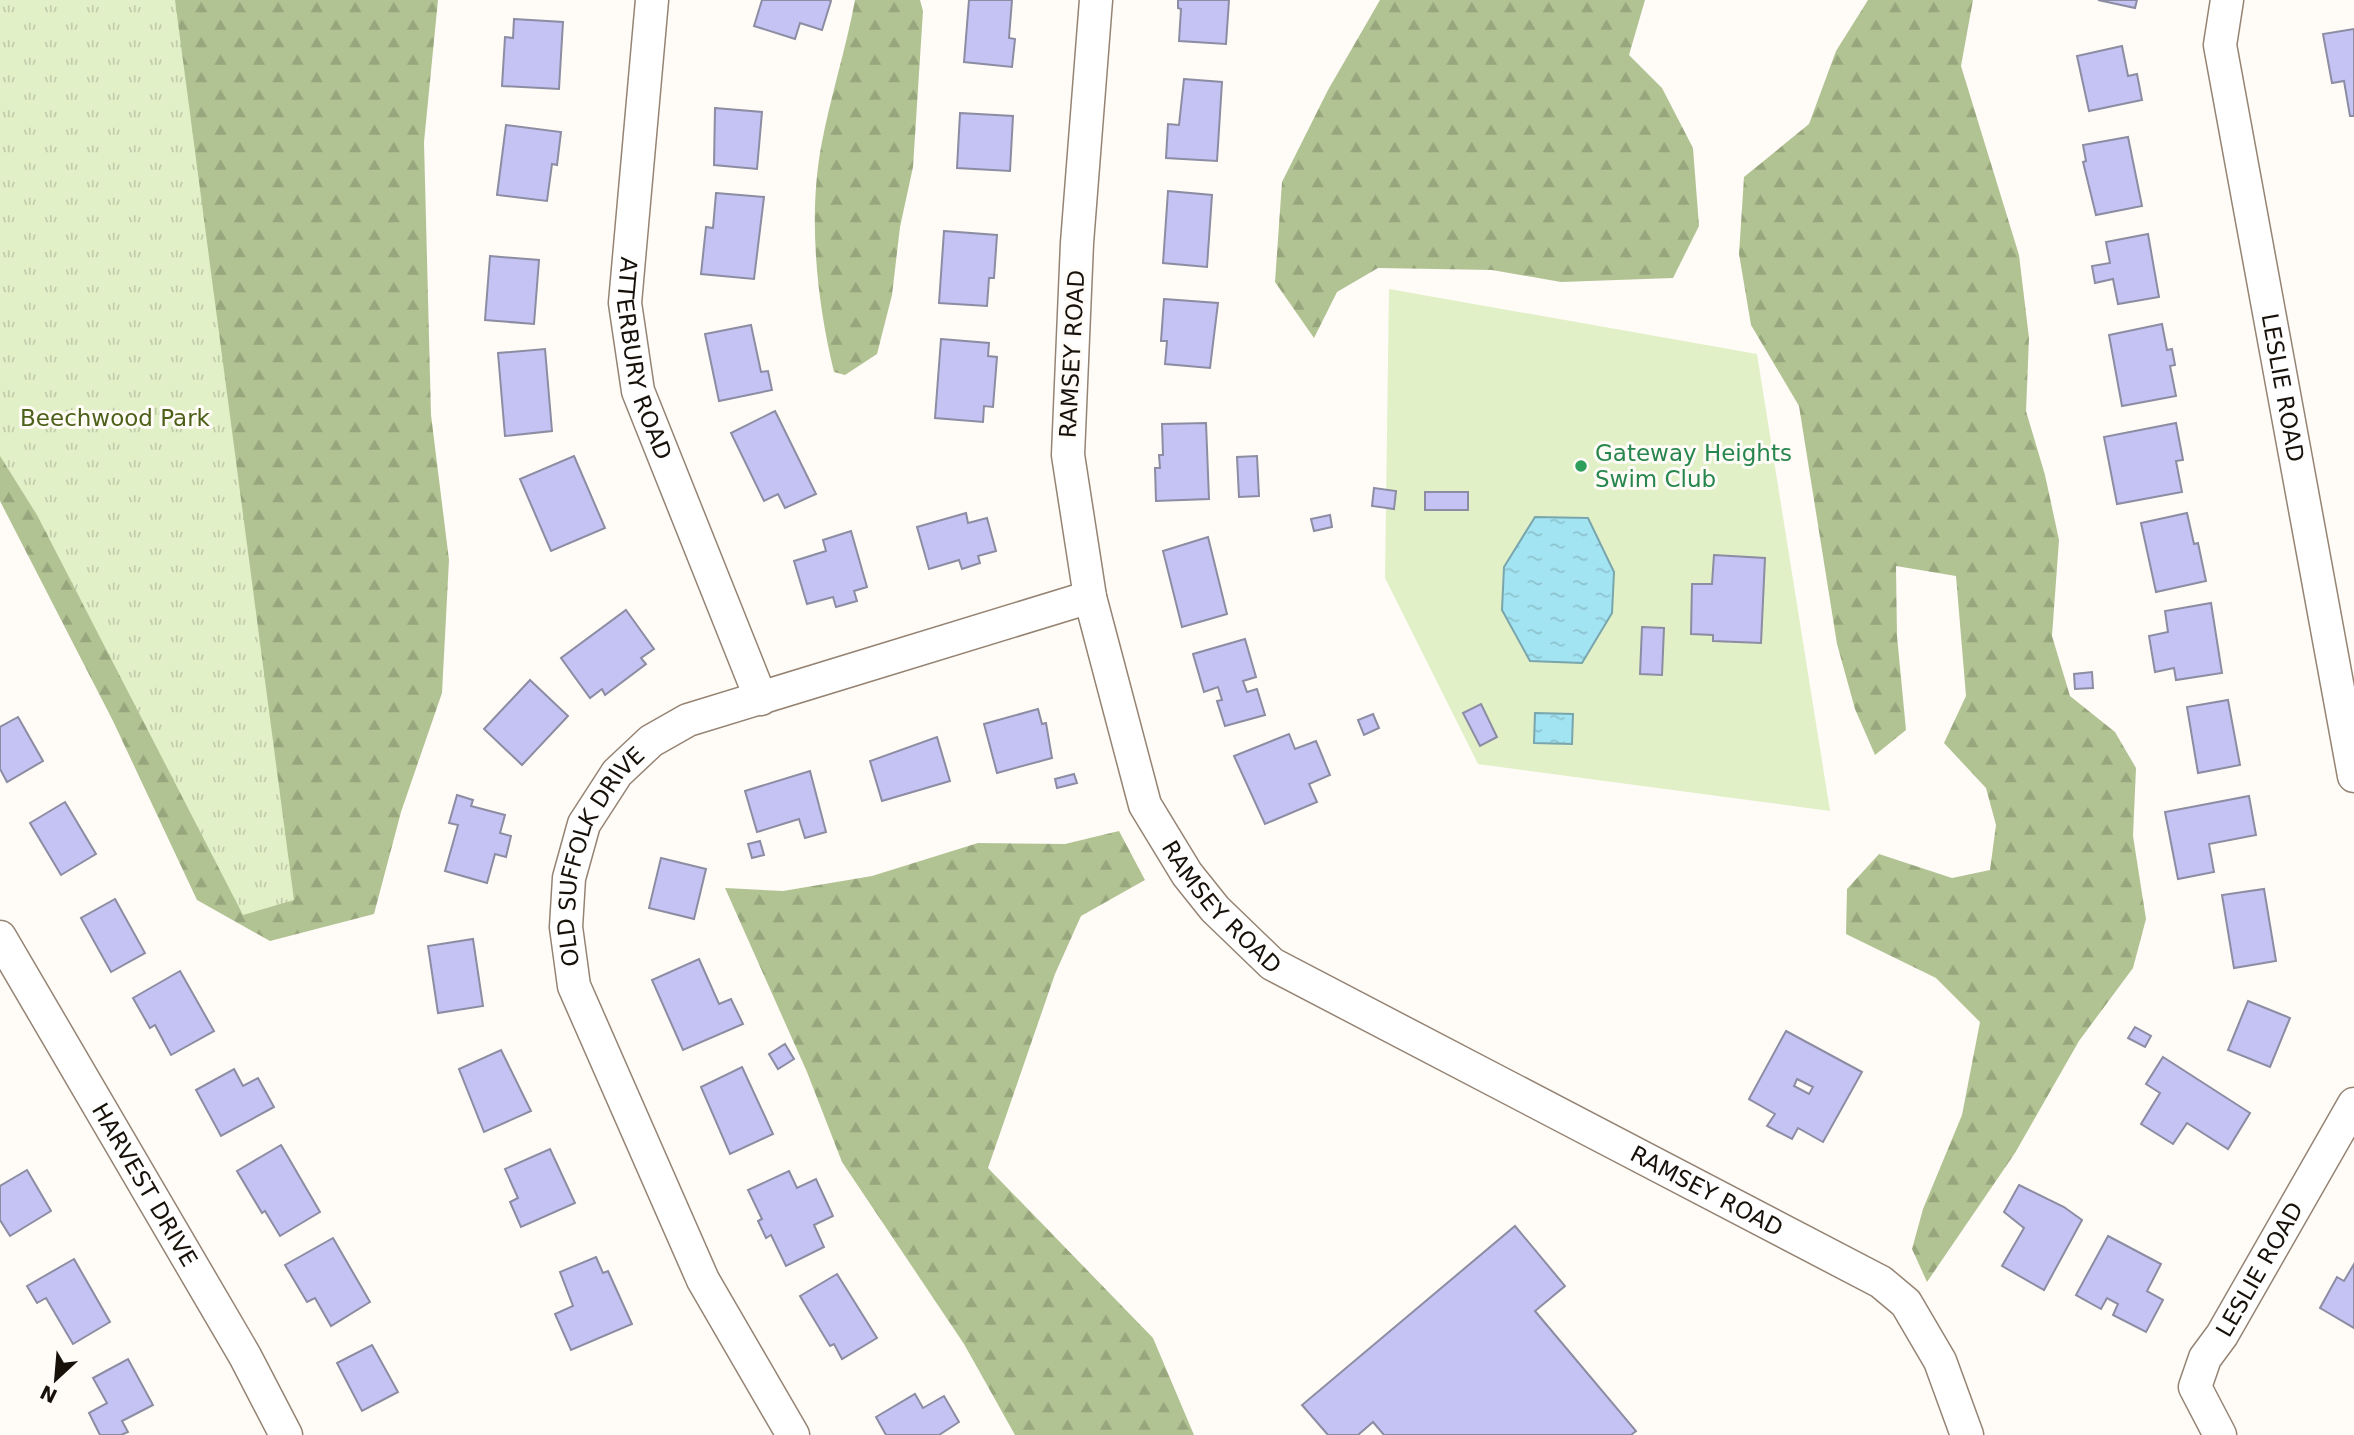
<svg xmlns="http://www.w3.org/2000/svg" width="2354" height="1435" viewBox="0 0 2354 1435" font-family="'DejaVu Sans',sans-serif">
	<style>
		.forest { fill: url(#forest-firs) }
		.park { fill: url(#park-tufts) }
		.pitch { fill: #e2f0c8 }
		.water { fill: url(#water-ripples); stroke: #79a5ac; stroke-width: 2 }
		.building { fill: #c4c3f4; stroke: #8c8ca2; stroke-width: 2; fill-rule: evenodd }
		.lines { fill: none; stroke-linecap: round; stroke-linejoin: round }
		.street-casing { stroke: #958473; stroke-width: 35 }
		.street { stroke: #fff; stroke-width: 32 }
		.leisure-dot { fill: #2e9e5b; stroke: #fffbf7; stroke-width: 2.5 }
		.labels { text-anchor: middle; stroke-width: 6; stroke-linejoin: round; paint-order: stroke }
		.street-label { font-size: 23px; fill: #17110a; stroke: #fffbf7 }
		.park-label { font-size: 23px; fill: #4d6019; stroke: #fffbf7 }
		.leisure-label { font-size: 23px; fill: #27864d; stroke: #fffbf7; text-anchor: start }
	</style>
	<defs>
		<pattern id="forest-firs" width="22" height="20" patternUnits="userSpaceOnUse" patternTransform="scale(1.75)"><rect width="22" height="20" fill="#b2c393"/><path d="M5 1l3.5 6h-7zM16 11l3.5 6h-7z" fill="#98a67d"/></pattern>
		<pattern id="park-tufts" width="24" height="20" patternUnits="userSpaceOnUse" patternTransform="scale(1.75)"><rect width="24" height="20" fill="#e2f0c8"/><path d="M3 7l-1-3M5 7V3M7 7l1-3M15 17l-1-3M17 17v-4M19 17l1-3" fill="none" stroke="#c1cdaa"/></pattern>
		<pattern id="water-ripples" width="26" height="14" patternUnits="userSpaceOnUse" patternTransform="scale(1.75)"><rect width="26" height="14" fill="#a3e4f2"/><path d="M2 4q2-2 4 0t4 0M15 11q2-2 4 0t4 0" fill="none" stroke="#8cc3ce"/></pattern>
	</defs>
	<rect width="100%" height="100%" fill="#fffbf7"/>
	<g class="forest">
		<path d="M 0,0 L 438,0 L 424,142 L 431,415 L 449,560 L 442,693 L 401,812 L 374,914 L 270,941 L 197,900 L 113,721 L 0,501 Z"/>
		<path d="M 855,0 L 920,0 L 923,11 L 913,167 L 900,227 L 892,295 L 877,354 L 845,375 L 834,372 C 817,302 808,219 821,147 C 830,98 846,49 855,0 Z"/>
		<path d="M 1380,0 L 1645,0 L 1629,55 L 1662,88 L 1693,148 L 1699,226 L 1673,278 L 1561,282 L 1492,270 L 1378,268 L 1337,292 L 1314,338 L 1275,282 L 1282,182 L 1328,90 Z"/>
		<path d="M 1868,0 L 1973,0 L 1961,66 L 2019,255 L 2029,338 L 2026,411 L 2045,475 L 2059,540 L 2052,636 L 2070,696 L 2115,732 L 2136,768 L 2133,836 L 2146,919 L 2133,968 L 2079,1041 L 2015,1153 L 1927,1282 L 1912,1249 L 1923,1209 L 1962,1115 L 1980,1022 L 1936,978 L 1846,934 L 1847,889 L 1879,854 L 1952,878 L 1990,870 L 1996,825 L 1986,788 L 1944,743 L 1966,696 L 1956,576 L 1896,566 L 1897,636 L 1906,730 L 1875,755 L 1855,709 L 1837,644 L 1799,406 L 1751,325 L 1739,254 L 1744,177 L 1809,124 L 1836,51 Z"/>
		<path d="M 1119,831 L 1145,880 L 1081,916 L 1055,974 L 988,1168 L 1153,1338 L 1194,1435 L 1015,1435 L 964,1344 L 842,1162 L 807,1072 L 725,888 L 783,891 L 872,876 L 978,843 L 1065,844 Z"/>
	</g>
	<path class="park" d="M 0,0 L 175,0 L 294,900 L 243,915 L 37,515 L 0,456 Z"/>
	<path class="pitch" d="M 1389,289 L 1757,354 L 1830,811 L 1478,764 L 1385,578 Z"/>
	<g class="water">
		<path d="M 1535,517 L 1588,518 L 1614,572 L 1612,613 L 1582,663 L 1530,661 L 1502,610 L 1504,567 Z"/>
		<path d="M 1535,713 L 1573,714 L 1572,744 L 1534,743 Z"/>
	</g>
	<g class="building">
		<path d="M 762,0 L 829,0 L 831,1 L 822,30 L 800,23 L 795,39 L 754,26 Z"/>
		<path d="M 969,0 L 1012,0 L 1009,38 L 1015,39 L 1012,67 L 964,62 Z"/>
		<path d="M 1178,0 L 1229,0 L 1226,44 L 1179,41 L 1181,9 L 1178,8 Z"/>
		<path d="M 2098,0 L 2137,0 L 2135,8 Z"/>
		<path d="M 514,19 L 563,22 L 559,89 L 502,86 L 505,37 L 513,38 Z"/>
		<path d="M 2354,29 L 2354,116 L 2350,116 L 2344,81 L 2332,83 L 2323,34 Z"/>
		<path d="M 2122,46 L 2128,76 L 2137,74 L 2142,100 L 2089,111 L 2077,56 Z"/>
		<path d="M 1184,79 L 1222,82 L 1217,161 L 1166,158 L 1168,124 L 1179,125 Z"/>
		<path d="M 715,108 L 762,112 L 757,169 L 714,165 Z"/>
		<path d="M 960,113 L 1013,116 L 1010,171 L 957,168 Z"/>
		<path d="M 506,125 L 561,132 L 557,165 L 552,164 L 547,201 L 497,195 Z"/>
		<path d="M 2128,137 L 2142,206 L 2096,215 L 2083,162 L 2086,161 L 2083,145 Z"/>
		<path d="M 1168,191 L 1212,195 L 1207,267 L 1163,263 Z"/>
		<path d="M 716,193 L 764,197 L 754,279 L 701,274 L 706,227 L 713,228 Z"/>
		<path d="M 944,231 L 997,235 L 994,278 L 989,278 L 987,306 L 939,303 Z"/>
		<path d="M 2148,234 L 2159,297 L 2118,304 L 2113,279 L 2095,283 L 2092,266 L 2110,263 L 2106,242 Z"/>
		<path d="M 490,256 L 539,260 L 534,324 L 485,320 Z"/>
		<path d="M 1164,299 L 1218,303 L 1210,368 L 1165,364 L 1167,341 L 1161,341 Z"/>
		<path d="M 2162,324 L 2167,350 L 2172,349 L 2175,365 L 2170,366 L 2176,396 L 2122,406 L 2109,335 Z"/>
		<path d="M 751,325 L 761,372 L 768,371 L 772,390 L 719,401 L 705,334 Z"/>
		<path d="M 941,339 L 989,343 L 988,356 L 997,357 L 993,407 L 984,406 L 983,422 L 935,418 Z"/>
		<path d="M 545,349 L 552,431 L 505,436 L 498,353 Z"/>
		<path d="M 775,411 L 816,494 L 785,508 L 778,494 L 764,501 L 731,433 Z"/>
		<path d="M 1206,423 L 1209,499 L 1156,501 L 1155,468 L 1160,468 L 1159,455 L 1163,455 L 1162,424 Z"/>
		<path d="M 2176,423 L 2183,460 L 2176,461 L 2182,492 L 2117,504 L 2104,437 Z"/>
		<path d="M 574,456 L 605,528 L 551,551 L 520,479 Z"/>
		<path d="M 1257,456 L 1259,496 L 1239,497 L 1237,457 Z"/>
		<path d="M 1374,488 L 1396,491 L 1394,509 L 1372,506 Z"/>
		<rect x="1425" y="492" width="43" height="18"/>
		<path d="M 966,513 L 968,523 L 987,518 L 996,551 L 978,556 L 980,563 L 962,569 L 959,560 L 929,569 L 917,527 Z"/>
		<path d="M 2187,513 L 2194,544 L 2198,543 L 2206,581 L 2156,592 L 2141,523 Z"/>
		<path d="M 1330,515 L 1332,527 L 1314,531 L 1311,519 Z"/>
		<path d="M 851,531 L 867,587 L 854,591 L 857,601 L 836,607 L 833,597 L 807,604 L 794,561 L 826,551 L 823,540 Z"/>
		<path d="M 1208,537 L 1227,614 L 1182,627 L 1163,551 Z"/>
		<path d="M 1714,555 L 1765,558 L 1761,643 L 1713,641 L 1713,635 L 1691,634 L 1692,584 L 1712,584 Z"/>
		<path d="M 2211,603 L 2222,673 L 2176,680 L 2174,668 L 2155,672 L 2149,636 L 2168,632 L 2165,611 Z"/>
		<path d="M 626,610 L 654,649 L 641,658 L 646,664 L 605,695 L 602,689 L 590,698 L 561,658 Z"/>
		<path d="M 1642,627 L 1664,628 L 1662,675 L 1640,674 Z"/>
		<path d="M 1245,639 L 1256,677 L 1243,681 L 1247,692 L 1257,689 L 1265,715 L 1225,726 L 1217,701 L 1222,700 L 1218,687 L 1204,692 L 1193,654 Z"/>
		<path d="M 2092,672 L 2093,688 L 2075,689 L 2074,674 Z"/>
		<path d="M 530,680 L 568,716 L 522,765 L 484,729 Z"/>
		<path d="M 2228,700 L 2240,765 L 2198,773 L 2187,707 Z"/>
		<path d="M 1481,704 L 1497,737 L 1480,746 L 1463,713 Z"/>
		<path d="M 1038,709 L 1042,724 L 1046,723 L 1052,758 L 997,773 L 984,724 Z"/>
		<path d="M 1373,714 L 1379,728 L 1364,735 L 1358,720 Z"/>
		<path d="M 18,717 L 43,761 L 7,782 L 0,769 L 0,727 Z"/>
		<path d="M 1289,734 L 1295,749 L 1316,741 L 1330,775 L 1309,784 L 1317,802 L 1265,824 L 1234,756 Z"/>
		<path d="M 937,737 L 950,781 L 882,801 L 870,761 Z"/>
		<path d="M 810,771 L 826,832 L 805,838 L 799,819 L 757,832 L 745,791 Z"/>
		<path d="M 1074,774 L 1077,783 L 1057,788 L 1055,779 Z"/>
		<path d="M 457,795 L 473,800 L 471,806 L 505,815 L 500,833 L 511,836 L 506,857 L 495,854 L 487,883 L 445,871 L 458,825 L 449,823 Z"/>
		<path d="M 2249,796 L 2256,835 L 2209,844 L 2214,872 L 2178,879 L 2165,812 Z"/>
		<path d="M 65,802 L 96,854 L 61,875 L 30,823 Z"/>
		<path d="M 760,841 L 764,855 L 752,858 L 748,844 Z"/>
		<path d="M 661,858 L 706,869 L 694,919 L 649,908 Z"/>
		<path d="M 2264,889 L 2276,961 L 2234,968 L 2222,895 Z"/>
		<path d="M 115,899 L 145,953 L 111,972 L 81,918 Z"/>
		<path d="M 473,939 L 483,1006 L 438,1013 L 428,946 Z"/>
		<path d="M 699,959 L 719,1004 L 731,999 L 743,1024 L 683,1050 L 652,980 Z"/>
		<path d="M 180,971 L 214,1031 L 171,1055 L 155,1025 L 150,1028 L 133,998 Z"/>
		<path d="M 2248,1001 L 2290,1018 L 2270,1067 L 2228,1050 Z"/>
		<path d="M 2135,1027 L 2151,1036 L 2145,1047 L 2128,1038 Z"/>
		<path d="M 1786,1031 L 1862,1072 L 1823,1142 L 1798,1128 L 1792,1139 L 1767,1126 L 1775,1114 L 1749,1099 ZM 1797,1079 L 1813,1087 L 1809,1094 L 1794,1086 Z"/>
		<path d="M 785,1044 L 794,1059 L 778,1069 L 769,1054 Z"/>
		<path d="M 501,1050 L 531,1111 L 484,1132 L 459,1069 Z"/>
		<path d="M 2163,1057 L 2250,1113 L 2228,1149 L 2187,1123 L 2173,1144 L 2141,1124 L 2160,1093 L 2146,1084 Z"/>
		<path d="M 742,1067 L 773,1134 L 730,1154 L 701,1087 Z"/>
		<path d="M 234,1069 L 243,1086 L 258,1078 L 274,1107 L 221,1136 L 196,1090 Z"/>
		<path d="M 281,1145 L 320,1212 L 280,1236 L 265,1211 L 262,1213 L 237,1171 Z"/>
		<path d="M 550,1149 L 575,1203 L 521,1227 L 510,1202 L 518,1198 L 505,1169 Z"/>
		<path d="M 27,1170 L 51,1211 L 10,1236 L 0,1220 L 0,1186 Z"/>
		<path d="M 789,1171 L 797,1188 L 816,1179 L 833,1216 L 814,1225 L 824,1247 L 786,1266 L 771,1235 L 766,1238 L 758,1221 L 762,1219 L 748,1190 Z"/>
		<path d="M 2019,1185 L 2064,1207 L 2082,1220 L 2044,1290 L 2002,1266 L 2024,1228 L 2004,1212 Z"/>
		<path d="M 1515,1226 L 1565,1286 L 1535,1311 L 1636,1431 L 1631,1435 L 1384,1435 L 1373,1422 L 1358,1435 L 1328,1435 L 1302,1405 Z"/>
		<path d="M 2108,1236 L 2161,1264 L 2147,1291 L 2163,1300 L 2146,1332 L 2113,1315 L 2118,1304 L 2107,1298 L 2101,1309 L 2076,1295 Z"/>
		<path d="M 333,1238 L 370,1302 L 331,1326 L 315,1298 L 307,1302 L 285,1265 Z"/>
		<path d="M 596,1257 L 603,1273 L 608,1271 L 632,1324 L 571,1350 L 555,1314 L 573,1306 L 560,1272 Z"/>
		<path d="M 74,1259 L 110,1322 L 73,1344 L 46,1298 L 37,1303 L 27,1286 Z"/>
		<path d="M 2354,1264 L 2354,1328 L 2320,1308 L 2337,1277 L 2344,1281 Z"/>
		<path d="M 837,1274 L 877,1338 L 842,1359 L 834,1344 L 830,1346 L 800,1296 Z"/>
		<path d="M 372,1345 L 398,1392 L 362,1411 L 337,1363 Z"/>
		<path d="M 128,1359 L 153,1405 L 122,1421 L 128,1432 L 121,1435 L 100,1435 L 89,1413 L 107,1403 L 93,1378 Z"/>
		<path d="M 915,1394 L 923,1408 L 944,1396 L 959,1422 L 939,1435 L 886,1435 L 876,1417 Z"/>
	</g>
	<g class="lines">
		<defs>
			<g id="street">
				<path id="s1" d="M 652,0 L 625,303 L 638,391 L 761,699"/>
				<path id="s2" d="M 1096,0 L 1077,243 L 1068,455 L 1090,597 L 1145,805 L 1187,874 L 1215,909 L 1272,964 L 1881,1282 L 1906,1303 L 1940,1361 L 1967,1435"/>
				<path id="s3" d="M 2227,0 L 2220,45 L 2354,776"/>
				<path id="s4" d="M 0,937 L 245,1356 L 286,1435"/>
				<path id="s5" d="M 793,1435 L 703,1280 L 574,986 L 566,927 L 569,878 L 584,824 L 617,773 L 651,741 L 688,720 L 1090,597"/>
				<path id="s6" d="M 2220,1435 L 2195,1387 L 2205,1358 L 2222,1335 L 2354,1104"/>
			</g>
		</defs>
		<use href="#street" class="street-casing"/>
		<use href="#street" class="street"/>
	</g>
	<circle class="leisure-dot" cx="1581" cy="466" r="7"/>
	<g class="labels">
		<g class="street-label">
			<text transform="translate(1072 354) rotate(-87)" y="8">RAMSEY ROAD</text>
			<text dy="8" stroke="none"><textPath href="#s1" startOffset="362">ATTERBURY ROAD</textPath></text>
			<text dy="8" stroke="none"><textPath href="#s3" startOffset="394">LESLIE ROAD</textPath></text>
			<text dy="8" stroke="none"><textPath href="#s5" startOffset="639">OLD SUFFOLK DRIVE</textPath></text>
			<text dy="8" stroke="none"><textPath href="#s2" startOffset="943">RAMSEY ROAD</textPath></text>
			<text dy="8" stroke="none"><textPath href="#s4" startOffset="287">HARVEST DRIVE</textPath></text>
			<text dy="8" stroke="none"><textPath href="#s2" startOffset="1510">RAMSEY ROAD</textPath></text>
			<text dy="8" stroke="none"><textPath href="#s6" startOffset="189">LESLIE ROAD</textPath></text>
		</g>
		<g class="park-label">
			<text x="115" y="426">Beechwood Park</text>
		</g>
		<g class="leisure-label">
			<text x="1595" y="461">Gateway Heights<tspan x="1595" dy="26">Swim Club</tspan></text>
		</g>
	</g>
	<g transform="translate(56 1379) rotate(206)" stroke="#fffbf7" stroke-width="5" paint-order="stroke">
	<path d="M0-5L12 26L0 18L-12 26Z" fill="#17110a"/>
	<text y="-10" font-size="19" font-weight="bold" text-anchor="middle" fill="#17110a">N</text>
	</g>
</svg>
